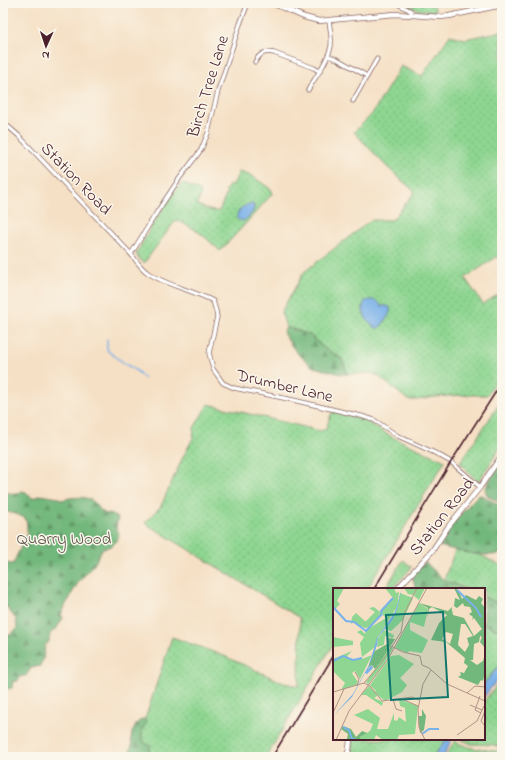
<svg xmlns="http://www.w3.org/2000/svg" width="505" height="760" viewBox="0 0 505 760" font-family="'Indie Flower',sans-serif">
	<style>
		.grass { fill: url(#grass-dots); stroke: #6c7a5e }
		.forest { fill: url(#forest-firs); stroke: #5e6b53 }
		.water { fill: #79b1e9; stroke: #62688a }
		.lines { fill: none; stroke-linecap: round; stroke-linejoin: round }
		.stream { stroke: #79b1e9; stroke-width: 1.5 }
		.minor-casing { stroke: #866361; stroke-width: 5 }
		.tertiary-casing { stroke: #866361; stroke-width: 6 }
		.minor { stroke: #fff; stroke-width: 3.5 }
		.tertiary { stroke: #fff; stroke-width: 4.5 }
		.rail { stroke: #4a1f2b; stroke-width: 1.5 }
		.labels { text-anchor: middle; stroke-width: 3; stroke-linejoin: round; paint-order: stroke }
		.street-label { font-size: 17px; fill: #4a1f2b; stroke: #fbf7ec }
		.park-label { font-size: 17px; fill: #5e564a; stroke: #fbf7ec }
		.inset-river { fill: none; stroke: #79b1e9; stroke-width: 2 }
		.inset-road { fill: none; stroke: #b19387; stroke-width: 1 }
		.view { fill: #0f766e; fill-opacity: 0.15; stroke: #0f766e; stroke-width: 2 }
		.inset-edge { fill: none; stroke: #4a1f2b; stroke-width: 2 }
	</style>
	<defs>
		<pattern id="grass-dots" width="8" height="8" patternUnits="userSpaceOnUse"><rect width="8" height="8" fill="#8ed691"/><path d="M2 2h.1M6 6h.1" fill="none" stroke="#7cb77d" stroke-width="1.8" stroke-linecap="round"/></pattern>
		<pattern id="forest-firs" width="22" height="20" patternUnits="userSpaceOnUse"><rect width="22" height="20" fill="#72b77b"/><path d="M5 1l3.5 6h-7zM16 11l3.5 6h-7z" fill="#609465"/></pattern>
	</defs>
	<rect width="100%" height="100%" fill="#fbf7ec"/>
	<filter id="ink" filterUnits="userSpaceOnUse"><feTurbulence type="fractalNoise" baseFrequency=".025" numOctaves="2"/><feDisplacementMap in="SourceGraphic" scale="8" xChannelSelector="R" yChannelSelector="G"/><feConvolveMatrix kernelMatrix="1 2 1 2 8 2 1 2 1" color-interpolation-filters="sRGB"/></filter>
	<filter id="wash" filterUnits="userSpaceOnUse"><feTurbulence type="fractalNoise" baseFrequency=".012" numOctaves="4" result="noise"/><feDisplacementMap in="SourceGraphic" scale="16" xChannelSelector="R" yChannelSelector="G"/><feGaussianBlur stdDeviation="0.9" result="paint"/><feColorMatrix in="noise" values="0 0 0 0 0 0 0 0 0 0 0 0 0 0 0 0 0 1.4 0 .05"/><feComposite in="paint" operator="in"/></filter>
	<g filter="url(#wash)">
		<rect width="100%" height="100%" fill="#f5e0c5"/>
		<g class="grass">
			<path d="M 403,3 L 433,3 L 436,12 L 418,10 Z"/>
			<path d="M 502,31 L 502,261 L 498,256 L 465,278 L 483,304 L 502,292 L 502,373 L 487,395 C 470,395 453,395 436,397 C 427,398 417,401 408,400 L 377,375 L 371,373 L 348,374 L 342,359 L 323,347 L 308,334 L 286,327 L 281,312 L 304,272 L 371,220 L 392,220 L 415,192 L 386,166 L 354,132 L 372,114 L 401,66 L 422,76 L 450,35 L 465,39 Z"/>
			<path d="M 239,172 L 252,176 L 272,190 L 272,194 L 238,232 L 220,251 C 207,238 194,227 176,220 L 144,263 L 139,259 L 136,254 L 151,227 L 178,187 L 183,183 L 200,191 L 201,194 L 197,204 C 203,208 212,212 219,211 L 227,193 L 225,192 L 229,185 L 233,185 Z"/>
			<path d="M 502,400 L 502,445 L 478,482 L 460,463 Z"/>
			<path d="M 208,404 L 321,431 L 326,428 L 332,412 L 355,417 L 369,423 L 392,437 L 445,461 L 367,589 L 334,589 L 334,643 L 266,757 L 148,757 L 147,753 L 149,750 C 143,738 137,737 146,723 L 145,719 L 172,637 L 222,655 L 284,683 L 299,686 L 300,618 L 145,523 L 161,506 L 182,459 L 193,438 L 194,428 Z"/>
			<path d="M 455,550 L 480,555 L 502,566 L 502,603 L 498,603 L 484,597 L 484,589 L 466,589 L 444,580 Z"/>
			<path d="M 403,560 L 412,567 L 392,589 L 385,589 Z"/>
			<path d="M 484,624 L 502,632 L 502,662 L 484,684 Z"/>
			<path d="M 502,679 L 502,748 L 493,745 L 471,744 L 460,739 L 484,739 L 484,701 Z"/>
			<path d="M 353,739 L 449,739 C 442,743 438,750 434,757 L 350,757 Z"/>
			<path d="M 455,741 C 468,750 486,749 502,752 L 502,757 L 445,757 Z"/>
		</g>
		<g class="forest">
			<path d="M 286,327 L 308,334 L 323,347 L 342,359 L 348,374 L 341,374 L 313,367 L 296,352 L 283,333 Z"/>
			<path d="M 502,458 L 502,503 L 495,500 L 487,495 L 485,489 Z"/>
			<path d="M 22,491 L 26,492 L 28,495 L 32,498 L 37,497 L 40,495 L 59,498 L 62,500 C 72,497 87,495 95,503 C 98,507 100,510 104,513 C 109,515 114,514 118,518 L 116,528 L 119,533 C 116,544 113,546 102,549 L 95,563 L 78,583 L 72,593 L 70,598 L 66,604 L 64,609 L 61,614 L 63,618 C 61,621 59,625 57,628 C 52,633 49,631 49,642 L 45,645 L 43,659 L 40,666 L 31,668 L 26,676 L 21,676 L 18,681 L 13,681 L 12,688 L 7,689 L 3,690 L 3,638 C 9,637 13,632 17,628 L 16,619 L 7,608 L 5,604 L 3,605 L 3,570 L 5,563 L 13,564 L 27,533 L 27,524 L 25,518 L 16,514 L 3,511 L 3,494 C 5,494 7,493 9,493 C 15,493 15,497 22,491 Z"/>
			<path d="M 482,495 L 502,507 L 502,553 C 486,559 455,550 439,546 L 452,524 L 477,496 Z"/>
			<path d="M 425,562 L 444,580 L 466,589 L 416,589 L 412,576 Z"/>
			<path d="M 484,597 L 498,603 L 502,603 L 502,632 L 484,624 Z"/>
			<path d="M 142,719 L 145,719 C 147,724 145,726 142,729 L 142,739 L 145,743 L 151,746 L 148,753 L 148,757 L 128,757 L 132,745 L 131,739 L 132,733 L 137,723 Z"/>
		</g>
		<g class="water">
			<path d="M 249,204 L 253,204 L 254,206 C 254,213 248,218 243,221 L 237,219 C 236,212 242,206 249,204 Z"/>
			<path d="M 371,300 C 376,300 379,301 381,306 L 386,306 L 390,307 C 391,313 388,316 385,321 C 383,323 381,327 378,328 C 372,329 363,315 363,310 C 362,306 364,304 365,301 Z"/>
			<path d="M 502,662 L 502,674 L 484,697 L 484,684 Z"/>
			<path d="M 449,739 L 452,739 L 443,757 L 434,757 L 443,743 Z"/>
		</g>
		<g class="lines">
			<path class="stream" d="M 107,339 L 107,349 L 109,352 L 124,363 L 138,372 L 144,378"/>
		</g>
	</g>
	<g filter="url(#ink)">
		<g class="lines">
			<defs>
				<g id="minor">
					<path d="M 396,3 L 411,11 L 412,15"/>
					<path d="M 486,3 L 487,7"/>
					<path d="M 328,56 L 337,59 L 367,76"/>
					<path d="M 255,62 C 260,53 265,51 274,53 L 314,68 L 319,71"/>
					<path d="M 308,90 C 316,76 328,61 331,46 C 332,37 330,29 329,21"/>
					<path d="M 353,101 L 377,59"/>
					<path d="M 3,122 L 19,136 L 131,254 C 136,261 141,268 148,273 C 167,286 193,290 213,301 L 216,311 L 217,317 L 209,353 L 213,369 L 223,383 L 234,388 L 293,400 L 361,416 L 374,420 L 398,436 L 435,453 L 451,462 L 480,487"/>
					<path d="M 131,254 L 157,212 L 179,179 L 201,150 L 208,133 L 218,91 L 240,24 L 248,3"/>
				</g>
				<g id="tertiary">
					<path d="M 272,3 L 304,17 L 319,21 L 395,14 L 412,15 L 440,17 L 449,16 L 502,5"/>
					<path d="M 397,589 L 432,551 L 448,527 L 480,487 L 502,455"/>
					<path d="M 346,757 L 349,750 L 350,739"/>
				</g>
			</defs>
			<use href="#minor" class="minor-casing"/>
			<use href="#tertiary" class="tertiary-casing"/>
			<use href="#minor" class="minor"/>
			<use href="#tertiary" class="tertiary"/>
			<g class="rail">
				<path d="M 374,589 L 451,462 L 502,382"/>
				<path d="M 272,757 L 334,655"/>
			</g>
		</g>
	</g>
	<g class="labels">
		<g class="street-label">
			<text transform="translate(207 86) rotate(-73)" y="6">Birch Tree Lane</text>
			<text transform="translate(77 178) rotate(46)" y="6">Station Road</text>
			<text transform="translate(285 385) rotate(13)" y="6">Drumber Lane</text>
			<text transform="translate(441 516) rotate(-52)" y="6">Station Road</text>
		</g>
		<g class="park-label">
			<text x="64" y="544">Quarry Wood</text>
		</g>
	</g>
	<g transform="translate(333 588)">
		<rect width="152" height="152" fill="#f5e0c5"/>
		<path d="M 0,0 L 11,0 L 4,13 L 7,16 L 1,22 ZM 52,0 L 61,0 L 63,5 L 66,4 L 64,19 L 45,49 L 41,60 L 29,69 L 27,55 L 31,49 L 24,44 L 28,42 L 32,46 L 33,42 L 53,30 L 49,26 L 37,39 L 32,40 L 28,38 L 42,24 L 36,20 L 41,19 L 47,24 L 60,10 ZM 71,0 L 92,0 L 86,12 L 81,8 L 83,2 L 80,7 L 75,6 ZM 67,5 L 80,10 L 70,32 L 58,43 L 52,41 L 64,21 ZM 86,15 L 95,21 L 91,39 L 77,34 L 77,42 L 95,52 L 89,65 L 76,63 L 75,65 L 62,60 ZM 51,42 L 61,47 L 60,50 L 52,48 L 51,57 L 44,59 L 45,50 ZM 0,49 L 20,53 L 20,57 L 0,59 ZM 58,58 L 60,60 L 51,76 L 35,96 L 33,94 ZM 19,63 L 14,68 L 16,71 L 29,71 L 39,67 L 27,91 L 22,83 L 19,85 L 25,94 L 23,97 L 8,102 L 12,95 L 0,83 L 0,71 ZM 66,67 L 81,76 L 67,90 L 74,97 L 69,104 L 52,113 L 42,105 L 44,108 L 41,110 L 50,114 L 49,118 L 33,107 L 28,107 L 36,98 L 42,104 L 43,103 L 37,97 L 58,68 ZM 66,111 L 85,118 L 82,146 L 66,147 L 64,152 L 50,152 L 43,147 L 41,152 L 28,152 L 27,149 L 37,143 L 40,136 L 21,127 L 35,121 L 47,130 L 44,141 L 55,141 L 61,125 L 61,132 L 64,133 L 67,127 L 66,129 L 73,134 L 72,120 L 67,118 Z" fill="#8ed691"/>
		<path d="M 121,0 L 125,2 L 129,11 L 133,7 L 143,12 L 146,8 L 150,11 L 148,15 L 152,20 L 152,60 L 147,54 L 149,49 L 147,48 L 146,54 L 141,56 L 140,72 L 137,72 L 144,77 L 150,73 L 152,66 L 152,84 L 150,93 L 148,92 L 145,97 L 125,89 L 128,87 L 127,84 L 131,85 L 135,78 L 131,75 L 132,70 L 113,54 L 98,52 L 106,35 L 114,27 L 99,19 L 96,21 L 94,30 L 95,20 L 86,15 L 115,23 L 119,19 L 118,25 L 119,21 L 120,27 L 131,30 L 141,48 L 149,41 L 141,30 L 139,32 L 140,29 L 136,26 L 139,24 L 137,19 L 131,18 L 130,15 L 124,20 L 121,18 L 122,10 L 127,12 ZM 128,36 L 132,36 L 140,48 L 134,50 L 136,57 L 132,64 L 125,57 ZM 113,44 L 120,46 L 117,56 L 109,51 ZM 55,50 L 62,51 L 48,73 L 42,81 L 39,77 L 35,80 L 44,52 L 42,63 L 54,56 ZM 89,121 L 93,128 L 91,142 L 87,145 L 85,128 L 89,128 ZM 10,138 L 18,141 L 23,149 L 29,143 L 34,145 L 27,149 L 28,152 L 17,152 L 14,151 L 15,146 L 8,141 Z" fill="#72b77b" fill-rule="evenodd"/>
		<path d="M 23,25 L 33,34 L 27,39 L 21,34 L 18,36 L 19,29 Z" fill="#8ed691"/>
		<path d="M 69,0 L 63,25 L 58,34 L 45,49 L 44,57 L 35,81 L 39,77 L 40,80 L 34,86 L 32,85 L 19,109 L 0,128 L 20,106 L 36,77 L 44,50 L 62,24 Z" fill="#79b1e9"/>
		<path class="inset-river" d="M 124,2 L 143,20 L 148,29M 0,19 L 13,33 L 21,34 L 33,43 L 49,26M 49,25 L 48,23 L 60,10M 0,73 L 10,68 L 20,72 L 29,70M 10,139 L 16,142 L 19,151 L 22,151M 89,146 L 96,141 L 106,141"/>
		<path class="inset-road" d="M 58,58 L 70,64 L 87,68 L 89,77 L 96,80 L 114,96 L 152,113M 22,84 L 26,91 L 24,98M 31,95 L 37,98 L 49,113 L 79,109 L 86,112M 0,104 L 31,95 L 49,74 L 68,44 L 71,26 L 84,0M 134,105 L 142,98 L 152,99M 147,108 L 142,122 L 148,125M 60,111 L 63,121 L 69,123M 69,111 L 85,118M 137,117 L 149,122M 152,123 L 148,133 L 152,138M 0,125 L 11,101M 124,147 L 144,133 L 151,118M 3,152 L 16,123 L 55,71 L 94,0M 92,152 L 86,139 L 85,121 L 90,96 L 98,82"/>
		<path class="view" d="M 110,24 L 115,109 L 58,112 L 53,27 Z"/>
		<rect width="152" height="152" class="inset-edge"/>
	</g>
	<rect width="505" height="760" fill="none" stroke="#fbf7ec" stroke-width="16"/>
	<g transform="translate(46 46) rotate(183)" stroke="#fbf7ec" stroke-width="3" paint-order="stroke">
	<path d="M0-3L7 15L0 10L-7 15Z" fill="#4a1f2b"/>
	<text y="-6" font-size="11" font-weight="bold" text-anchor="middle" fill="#4a1f2b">N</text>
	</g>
</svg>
